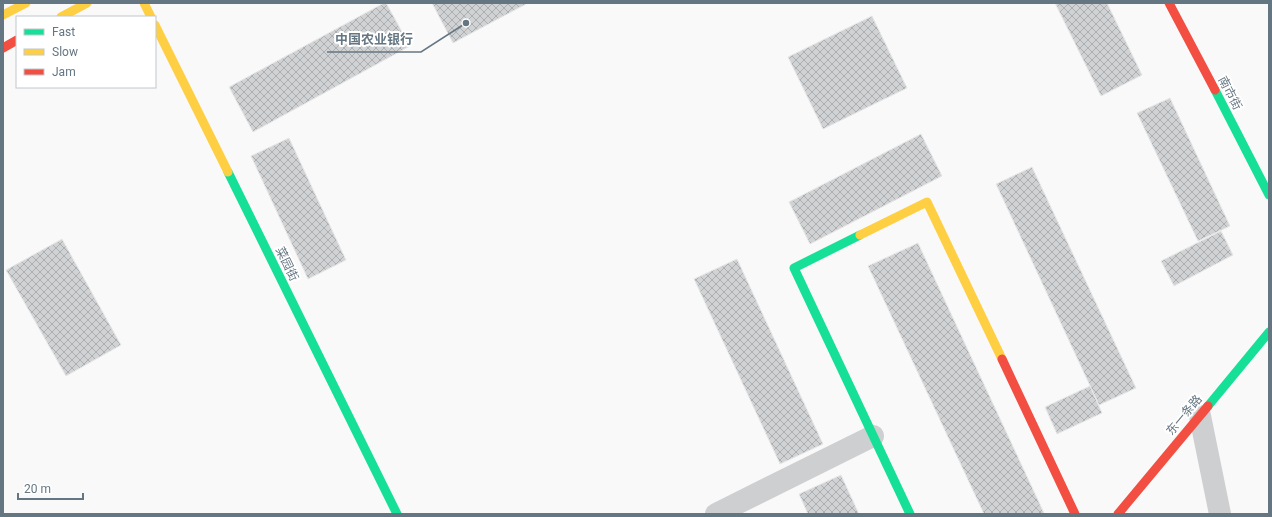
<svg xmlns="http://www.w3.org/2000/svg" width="1272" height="517" viewBox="0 0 1272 517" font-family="Roboto,'Noto Sans SC',sans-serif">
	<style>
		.building { fill: url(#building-cross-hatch); stroke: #e8e8e8 }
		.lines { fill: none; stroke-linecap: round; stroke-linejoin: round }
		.street { stroke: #cecfd0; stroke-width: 22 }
		.fast { stroke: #16e098; stroke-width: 9 }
		.slow { stroke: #ffcf43; stroke-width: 9 }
		.jam { stroke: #f24e42; stroke-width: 9 }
		.labels { text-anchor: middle; stroke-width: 4; stroke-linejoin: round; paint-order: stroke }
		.street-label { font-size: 12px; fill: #657683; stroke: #fff }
		.leader { fill: none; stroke: #657683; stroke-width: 1.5 }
		.callout-dot { fill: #657683; stroke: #fff; stroke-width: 1.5 }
		.callout-label { font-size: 13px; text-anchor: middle; font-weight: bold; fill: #657683; stroke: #fff; stroke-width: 4; stroke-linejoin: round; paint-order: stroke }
	</style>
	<defs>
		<pattern id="building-cross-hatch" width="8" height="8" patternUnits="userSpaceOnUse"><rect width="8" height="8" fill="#d0d2d3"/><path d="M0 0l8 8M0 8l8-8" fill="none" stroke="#acafb1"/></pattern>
	</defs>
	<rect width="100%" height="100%" fill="#f9f9f9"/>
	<g class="building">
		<path d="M 384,3 L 386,3 L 410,46 L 253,132 L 229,87 Z"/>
		<path d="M 432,3 L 528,3 L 453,43 Z"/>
		<path d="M 1055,3 L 1107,3 L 1142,75 L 1101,96 Z"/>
		<path d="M 872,16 L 907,88 L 823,129 L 788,57 Z"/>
		<path d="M 1170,98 L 1230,226 L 1198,241 L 1137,113 Z"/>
		<path d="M 921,134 L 942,176 L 810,244 L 789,202 Z"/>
		<path d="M 289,138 L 346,260 L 308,279 L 251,156 Z"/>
		<path d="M 1032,167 L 1136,388 L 1099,405 L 996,184 Z"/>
		<path d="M 1221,231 L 1233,255 L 1174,286 L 1161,261 Z"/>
		<path d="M 62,239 L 121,345 L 66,376 L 6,270 Z"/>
		<path d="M 918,243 L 1044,513 L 1041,514 L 984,514 L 868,266 Z"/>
		<path d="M 737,259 L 823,444 L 780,464 L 694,279 Z"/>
		<path d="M 1090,386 L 1102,413 L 1057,434 L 1045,407 Z"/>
		<path d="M 841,475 L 859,514 L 808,514 L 799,494 Z"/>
	</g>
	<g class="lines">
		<g class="street">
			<path d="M 1200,416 L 1220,514"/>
			<path d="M 716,514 L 873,436"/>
		</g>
		<g class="fast">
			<path d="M 1215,90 L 1269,195"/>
			<path d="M 228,172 L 397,514"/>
			<path d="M 860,235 L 794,268 L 910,514"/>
			<path d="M 1208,406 L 1269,332"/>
		</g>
		<g class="slow">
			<path d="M 144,3 L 151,17"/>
			<path d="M 3,15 L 26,3"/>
			<path d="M 61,17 L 87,3"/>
			<path d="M 155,25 L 228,172"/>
			<path d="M 860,235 L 927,202 L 1002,359"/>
		</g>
		<g class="jam">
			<path d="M 1169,3 L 1215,90"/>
			<path d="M 3,48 L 17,40"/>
			<path d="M 1002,359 L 1075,514"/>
			<path d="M 1118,514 L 1208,406"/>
		</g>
	</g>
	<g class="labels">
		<g class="street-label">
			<text transform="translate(1230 93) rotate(62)" y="4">南市街</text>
			<text transform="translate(287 264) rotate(64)" y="4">菜园街</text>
			<text transform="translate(1184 415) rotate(-50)" y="4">东一条路</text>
		</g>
	</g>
	<path class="leader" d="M466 23L421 52H327"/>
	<circle class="callout-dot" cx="466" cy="23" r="4"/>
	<g class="callout-label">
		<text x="374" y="44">中国农业银行</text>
	</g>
	<rect width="1272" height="517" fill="none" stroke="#657683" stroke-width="8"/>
	<rect x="16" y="16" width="140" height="72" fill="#ffffff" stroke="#c1c8cd"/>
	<rect x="24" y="29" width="20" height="6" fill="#16e098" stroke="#c1c8cd"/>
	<text x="52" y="36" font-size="12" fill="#657683">Fast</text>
	<rect x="24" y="49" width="20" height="6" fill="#ffcf43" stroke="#c1c8cd"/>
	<text x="52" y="56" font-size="12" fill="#657683">Slow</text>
	<rect x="24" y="69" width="20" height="6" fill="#f24e42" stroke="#c1c8cd"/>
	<text x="52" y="76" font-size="12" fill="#657683">Jam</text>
	<path d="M18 493v6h65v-6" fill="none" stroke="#657683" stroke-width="2"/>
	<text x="24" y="493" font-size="12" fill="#657683" stroke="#ffffff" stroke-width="3" paint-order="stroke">20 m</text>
</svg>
